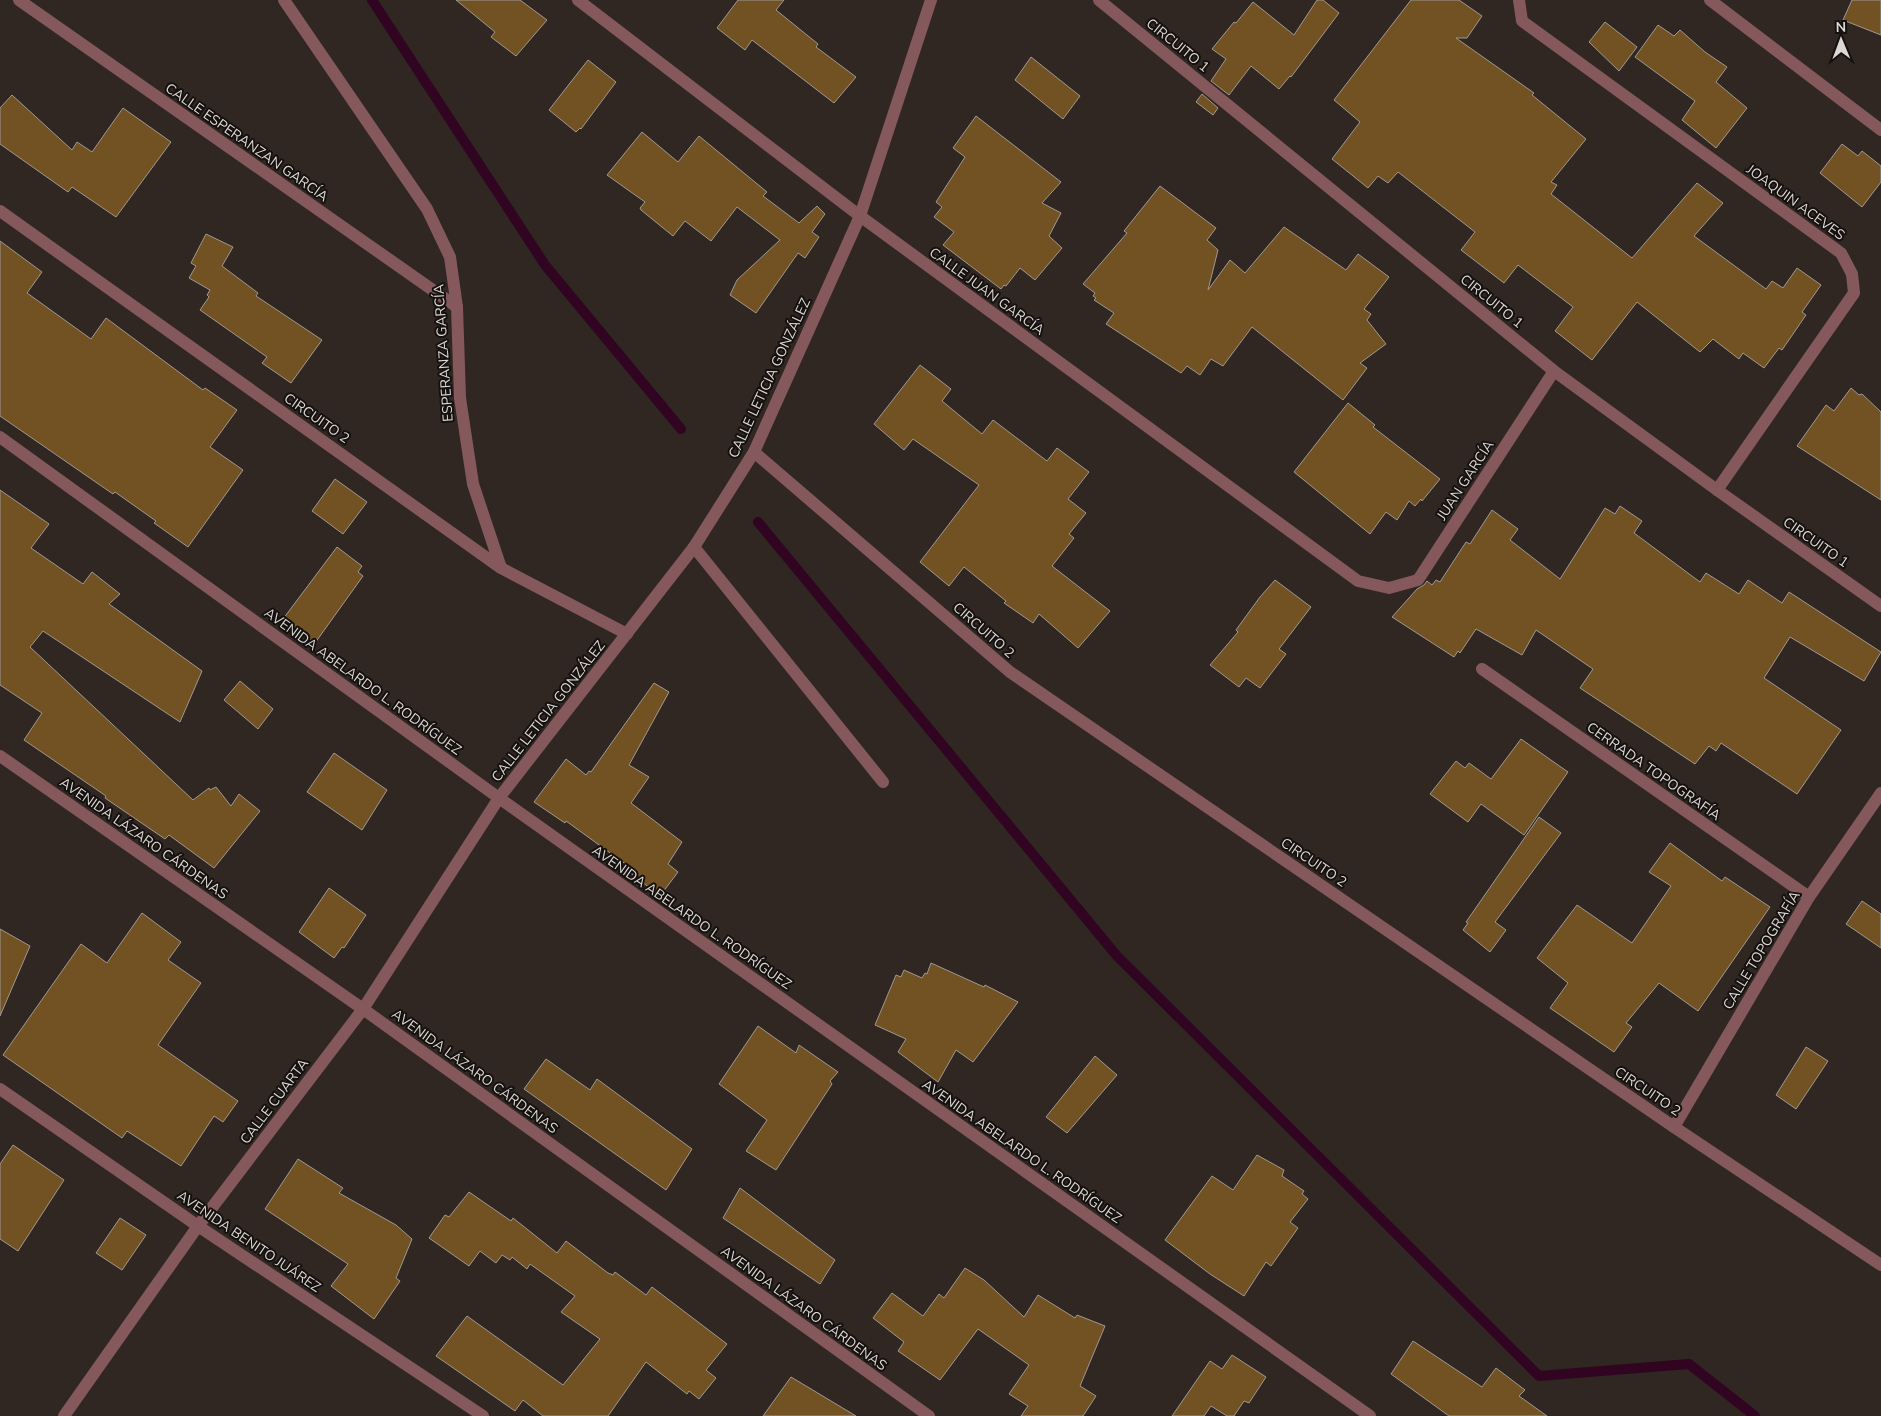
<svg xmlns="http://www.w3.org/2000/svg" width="1881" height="1416" viewBox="0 0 1881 1416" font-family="'Nunito Sans',sans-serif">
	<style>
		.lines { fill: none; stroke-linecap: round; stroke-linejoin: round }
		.stream { stroke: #310521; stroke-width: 10 }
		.building { fill: #725122; stroke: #a09991 }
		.service { stroke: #85595c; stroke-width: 12 }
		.minor { stroke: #85595c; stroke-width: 12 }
		.tertiary { stroke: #85595c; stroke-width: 12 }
		.labels { text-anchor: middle; stroke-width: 4; stroke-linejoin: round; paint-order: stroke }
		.street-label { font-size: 14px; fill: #ddd7d5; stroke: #15110f }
	</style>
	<rect width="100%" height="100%" fill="#302723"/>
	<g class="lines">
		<g class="stream">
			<path d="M 372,0 L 545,265 L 681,429"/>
			<path d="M 758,522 L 1117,956 L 1539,1376 L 1689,1364 L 1755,1416"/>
		</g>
	</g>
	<g class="building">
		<path d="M 456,0 L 520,0 L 547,20 L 516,56 L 491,37 L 495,32 Z"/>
		<path d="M 738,0 L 784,0 L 776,10 L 818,44 L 816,47 L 856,77 L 834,103 L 752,40 L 745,50 L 717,28 Z"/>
		<path d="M 1317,0 L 1323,0 L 1339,13 L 1291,77 L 1290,76 L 1279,89 L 1251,66 L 1229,95 L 1211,81 L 1226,59 L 1212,49 L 1234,22 L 1236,23 L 1253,2 L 1294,35 Z"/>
		<path d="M 1411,0 L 1459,0 L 1482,16 L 1467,38 L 1456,38 L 1534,93 L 1532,95 L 1586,139 L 1551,182 L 1557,185 L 1551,194 L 1632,258 L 1697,183 L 1723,203 L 1694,236 L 1766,289 L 1772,281 L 1783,288 L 1797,268 L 1821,285 L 1802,312 L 1806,315 L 1782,350 L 1779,348 L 1764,368 L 1743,353 L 1739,359 L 1713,339 L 1700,352 L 1637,302 L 1592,360 L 1555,331 L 1573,307 L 1518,265 L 1504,283 L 1461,250 L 1475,232 L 1398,172 L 1388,183 L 1378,176 L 1368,188 L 1332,159 L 1360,122 L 1334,100 Z"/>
		<path d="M 1852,0 L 1881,0 L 1881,35 L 1843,20 Z"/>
		<path d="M 1605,22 L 1637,47 L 1619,71 L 1589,42 Z"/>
		<path d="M 1658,25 L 1674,36 L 1680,30 L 1705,52 L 1727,67 L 1716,82 L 1747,108 L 1716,148 L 1682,120 L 1695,101 L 1635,57 Z"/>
		<path d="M 1031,57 L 1080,96 L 1063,119 L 1015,80 Z"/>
		<path d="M 588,60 L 616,82 L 581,129 L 580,128 L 576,132 L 549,110 Z"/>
		<path d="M 1202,94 L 1218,108 L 1213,115 L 1196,102 Z"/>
		<path d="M 12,95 L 72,150 L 77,142 L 92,152 L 123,108 L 171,142 L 116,217 L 72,187 L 68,192 L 0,144 L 0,108 Z"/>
		<path d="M 976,116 L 1061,182 L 1042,203 L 1061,213 L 1049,236 L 1062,248 L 1035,280 L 1020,268 L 1006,286 L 1004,285 L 1001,289 L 943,245 L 954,232 L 934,217 L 942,207 L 936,202 L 965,157 L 953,148 Z"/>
		<path d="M 642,132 L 678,162 L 699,136 L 767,192 L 763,196 L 799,223 L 817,206 L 825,214 L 812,232 L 819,237 L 805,258 L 798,253 L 756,313 L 730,295 L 737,280 L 780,240 L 737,207 L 711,241 L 685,221 L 673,236 L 641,210 L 640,208 L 645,202 L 607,175 Z"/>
		<path d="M 1842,144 L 1858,156 L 1862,151 L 1881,166 L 1881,182 L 1862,207 L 1820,173 Z"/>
		<path d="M 1160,186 L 1216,228 L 1207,240 L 1218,250 L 1208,290 L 1230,260 L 1245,273 L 1284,227 L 1346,270 L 1358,254 L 1389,277 L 1364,309 L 1371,314 L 1367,320 L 1386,344 L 1360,363 L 1367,368 L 1343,400 L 1252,327 L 1223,366 L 1211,359 L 1200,375 L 1187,366 L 1181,373 L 1106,324 L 1114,313 L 1094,300 L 1096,298 L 1093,296 L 1095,293 L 1083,284 L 1127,233 L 1124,231 Z"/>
		<path d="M 206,234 L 233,247 L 222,266 L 258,293 L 256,296 L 322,340 L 291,383 L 262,363 L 267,357 L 200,310 L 209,297 L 207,295 L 210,290 L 189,278 L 196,266 L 191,263 Z"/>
		<path d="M 0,241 L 42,272 L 27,293 L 91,339 L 106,318 L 203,390 L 205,388 L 237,410 L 210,447 L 243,470 L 188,547 L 154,523 L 156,521 L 115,492 L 113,494 L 0,416 Z"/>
		<path d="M 920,365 L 951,389 L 942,401 L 982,434 L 993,420 L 1047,461 L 1057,448 L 1089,472 L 1068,499 L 1086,513 L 1069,534 L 1074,538 L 1052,566 L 1110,611 L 1078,648 L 1039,614 L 1033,623 L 1004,603 L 1006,601 L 964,567 L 949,586 L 920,562 L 979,485 L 913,439 L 904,450 L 874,424 Z"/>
		<path d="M 1851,388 L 1859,395 L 1862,394 L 1881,412 L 1881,500 L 1797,446 L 1826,405 L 1834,411 Z"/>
		<path d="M 1348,403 L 1375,425 L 1373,427 L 1440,479 L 1422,501 L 1421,499 L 1415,506 L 1409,501 L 1397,520 L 1386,512 L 1370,534 L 1294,472 Z"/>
		<path d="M 335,479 L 367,502 L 343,534 L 312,511 Z"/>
		<path d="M 0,490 L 49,524 L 31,548 L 83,584 L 92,572 L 120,594 L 109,604 L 202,671 L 180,722 L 43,631 L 30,647 L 193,800 L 209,788 L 210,790 L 216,787 L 231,806 L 239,794 L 260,811 L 214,868 L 169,835 L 165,839 L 105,798 L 106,796 L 24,740 L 42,713 L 0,685 Z"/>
		<path d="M 1620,506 L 1642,521 L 1634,533 L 1700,582 L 1706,573 L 1739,594 L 1748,580 L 1782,603 L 1789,592 L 1881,652 L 1864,681 L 1790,637 L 1764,678 L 1841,730 L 1797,794 L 1721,743 L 1716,751 L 1709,746 L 1695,764 L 1580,688 L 1593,669 L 1536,630 L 1522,655 L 1476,629 L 1460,653 L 1458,651 L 1454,657 L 1392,617 L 1417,589 L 1424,585 L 1427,581 L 1432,585 L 1436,580 L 1440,582 L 1466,542 L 1470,544 L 1492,510 L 1518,529 L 1510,540 L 1560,579 L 1605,508 L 1615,514 Z"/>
		<path d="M 337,547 L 362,566 L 358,572 L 363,576 L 315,643 L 283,619 Z"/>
		<path d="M 1275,580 L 1311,607 L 1279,649 L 1286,654 L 1260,688 L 1246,678 L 1239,687 L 1210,665 L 1238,632 L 1236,630 L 1260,597 Z"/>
		<path d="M 240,681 L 273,709 L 258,729 L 224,700 Z"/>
		<path d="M 654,683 L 669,692 L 629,765 L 649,777 L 631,803 L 682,842 L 668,864 L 678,872 L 660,896 L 628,871 L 631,868 L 566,821 L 565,823 L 534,802 L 566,759 L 586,775 L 589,771 L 591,772 Z"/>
		<path d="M 1521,739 L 1568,772 L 1524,835 L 1481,804 L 1468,822 L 1430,794 L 1456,761 L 1465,768 L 1469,763 L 1491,779 Z"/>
		<path d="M 334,753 L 387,790 L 362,830 L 307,792 Z"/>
		<path d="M 1539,817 L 1561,833 L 1495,922 L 1506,930 L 1490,952 L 1463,930 L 1468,923 L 1466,922 Z"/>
		<path d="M 1670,843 L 1722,881 L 1725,877 L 1770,907 L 1698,1011 L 1659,983 L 1626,1023 L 1632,1027 L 1614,1052 L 1550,1008 L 1568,983 L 1537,958 L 1577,905 L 1632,943 L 1671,886 L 1649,872 Z"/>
		<path d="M 329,888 L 366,915 L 344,948 L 342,947 L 334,958 L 299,932 Z"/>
		<path d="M 1862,901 L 1881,914 L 1881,948 L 1846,924 Z"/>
		<path d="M 142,913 L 181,942 L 168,960 L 201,983 L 158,1045 L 238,1101 L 223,1122 L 214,1116 L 181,1166 L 127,1131 L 122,1138 L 3,1055 L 81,944 L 107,963 Z"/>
		<path d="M 0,929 L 30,946 L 0,1016 Z"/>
		<path d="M 931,963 L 984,987 L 985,985 L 1018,1002 L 973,1062 L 956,1050 L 938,1082 L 898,1052 L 906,1039 L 875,1025 L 896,975 L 901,977 L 904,970 L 922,978 L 925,973 L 927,974 Z"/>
		<path d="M 758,1026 L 796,1053 L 799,1045 L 838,1072 L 830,1081 L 832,1084 L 776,1170 L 746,1151 L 767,1120 L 719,1084 Z"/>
		<path d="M 1806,1047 L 1828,1061 L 1796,1109 L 1776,1095 Z"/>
		<path d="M 1095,1056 L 1117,1075 L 1067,1133 L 1046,1117 Z"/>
		<path d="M 546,1059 L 590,1090 L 597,1079 L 692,1149 L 666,1190 L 524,1089 Z"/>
		<path d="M 13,1145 L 64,1180 L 18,1251 L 0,1239 L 0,1164 Z"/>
		<path d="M 1257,1155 L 1284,1170 L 1282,1176 L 1304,1191 L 1302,1194 L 1308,1199 L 1290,1222 L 1298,1228 L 1271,1266 L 1266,1262 L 1244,1296 L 1210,1274 L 1165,1240 L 1212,1176 L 1233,1190 Z"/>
		<path d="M 298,1159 L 343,1188 L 339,1193 L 396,1225 L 412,1239 L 396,1278 L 400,1281 L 374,1319 L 331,1286 L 348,1264 L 265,1209 Z"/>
		<path d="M 740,1188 L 835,1260 L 820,1284 L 723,1218 Z"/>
		<path d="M 469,1192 L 511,1221 L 513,1218 L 557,1253 L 566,1241 L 608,1273 L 613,1275 L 615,1272 L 646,1295 L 652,1287 L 727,1344 L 706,1370 L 716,1378 L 699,1399 L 689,1391 L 687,1394 L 646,1362 L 608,1416 L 543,1416 L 523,1400 L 515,1411 L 436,1356 L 467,1316 L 563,1385 L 600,1339 L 561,1312 L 575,1296 L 530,1264 L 527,1269 L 512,1257 L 510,1260 L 502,1255 L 496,1263 L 480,1251 L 469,1266 L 429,1238 L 445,1215 L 449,1217 Z"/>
		<path d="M 120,1218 L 146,1235 L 122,1270 L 96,1253 Z"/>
		<path d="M 965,1268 L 984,1280 L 1024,1317 L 1038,1295 L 1075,1318 L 1077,1315 L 1105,1326 L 1080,1386 L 1096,1396 L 1083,1416 L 1021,1416 L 1028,1406 L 1009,1394 L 1029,1365 L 978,1329 L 940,1380 L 898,1351 L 904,1342 L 873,1318 L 892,1293 L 923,1316 L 939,1294 L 944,1298 Z"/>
		<path d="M 1413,1341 L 1482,1387 L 1496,1368 L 1525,1390 L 1519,1396 L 1547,1416 L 1449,1416 L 1391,1374 Z"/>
		<path d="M 1232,1355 L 1266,1377 L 1249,1403 L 1244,1401 L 1234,1416 L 1227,1416 L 1211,1406 L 1204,1416 L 1172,1416 L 1210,1361 L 1222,1369 Z"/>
		<path d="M 791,1377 L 856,1416 L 763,1416 Z"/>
	</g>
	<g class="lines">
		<path class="service" d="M 694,547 L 883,782"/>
		<g class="minor">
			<path d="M 19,0 L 457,307"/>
			<path d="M 284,0 L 427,209 L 450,257 L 457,307 L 460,398 L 473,484 L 501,568"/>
			<path d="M 578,0 L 860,216 L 1358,581 L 1389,588 L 1418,580 L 1554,371"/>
			<path d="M 1099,0 L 1554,371 L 1717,490 L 1881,606"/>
			<path d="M 1519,0 L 1522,21 L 1841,253 L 1852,274 L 1854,293 L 1717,490"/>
			<path d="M 1710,0 L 1881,130"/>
			<path d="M 0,211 L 501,568 L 627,634"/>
			<path d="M 0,437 L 499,798 L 1370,1416"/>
			<path d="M 754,452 L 1010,672 L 1674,1127 L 1881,1265"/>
			<path d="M 1482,669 L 1809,897"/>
			<path d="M 0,756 L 363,1009 L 929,1416"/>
			<path d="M 0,1089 L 198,1226 L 483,1416"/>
			<path d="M 1674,1127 L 1809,897 L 1881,793"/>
		</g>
		<path class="tertiary" d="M 64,1416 L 198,1226 L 363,1009 L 499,798 L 694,547 L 754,452 L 860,216 L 931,0"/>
	</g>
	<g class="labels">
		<g class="street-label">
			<text transform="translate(1178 45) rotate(39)" y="5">CIRCUITO 1</text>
			<text transform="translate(247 142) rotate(35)" y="5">CALLE ESPERANZAN GARCÍA</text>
			<text transform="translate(1796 202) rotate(36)" y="5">JOAQUIN ACEVES</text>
			<text transform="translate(987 291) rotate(36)" y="5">CALLE JUAN GARCÍA</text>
			<text transform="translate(1492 301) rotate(39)" y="5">CIRCUITO 1</text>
			<text transform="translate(443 353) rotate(-94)" y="5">ESPERANZA GARCÍA</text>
			<text transform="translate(769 378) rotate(-65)" y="5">CALLE LETICIA GONZÁLEZ</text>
			<text transform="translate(317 418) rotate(35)" y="5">CIRCUITO 2</text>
			<text transform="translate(1465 480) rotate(-57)" y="5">JUAN GARCÍA</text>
			<text transform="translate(1816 542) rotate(35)" y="5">CIRCUITO 1</text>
			<text transform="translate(984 630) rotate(41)" y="5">CIRCUITO 2</text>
			<text transform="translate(363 681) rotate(36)" y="5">AVENIDA ABELARDO L. RODRÍGUEZ</text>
			<text transform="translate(548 711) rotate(-52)" y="5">CALLE LETICIA GONZÁLEZ</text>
			<text transform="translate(1654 771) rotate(35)" y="5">CERRADA TOPOGRAFÍA</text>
			<text transform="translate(144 838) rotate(35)" y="5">AVENIDA LÁZARO CÁRDENAS</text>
			<text transform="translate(1314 862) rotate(34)" y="5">CIRCUITO 2</text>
			<text transform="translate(692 917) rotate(35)" y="5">AVENIDA ABELARDO L. RODRÍGUEZ</text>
			<text transform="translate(1761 950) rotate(-59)" y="5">CALLE TOPOGRAFÍA</text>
			<text transform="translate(475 1071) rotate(36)" y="5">AVENIDA LÁZARO CÁRDENAS</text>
			<text transform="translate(1648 1091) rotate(34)" y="5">CIRCUITO 2</text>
			<text transform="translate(274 1101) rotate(-53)" y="5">CALLE CUARTA</text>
			<text transform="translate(1022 1151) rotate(35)" y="5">AVENIDA ABELARDO L. RODRÍGUEZ</text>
			<text transform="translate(249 1241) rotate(34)" y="5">AVENIDA BENITO JUÁREZ</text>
			<text transform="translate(804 1308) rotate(36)" y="5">AVENIDA LÁZARO CÁRDENAS</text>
		</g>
	</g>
	<g transform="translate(1841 40) rotate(359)" stroke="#15110f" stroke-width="4" paint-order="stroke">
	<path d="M0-4L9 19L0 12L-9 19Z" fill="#ddd7d5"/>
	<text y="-8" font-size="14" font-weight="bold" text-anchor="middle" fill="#ddd7d5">N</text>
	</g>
</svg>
